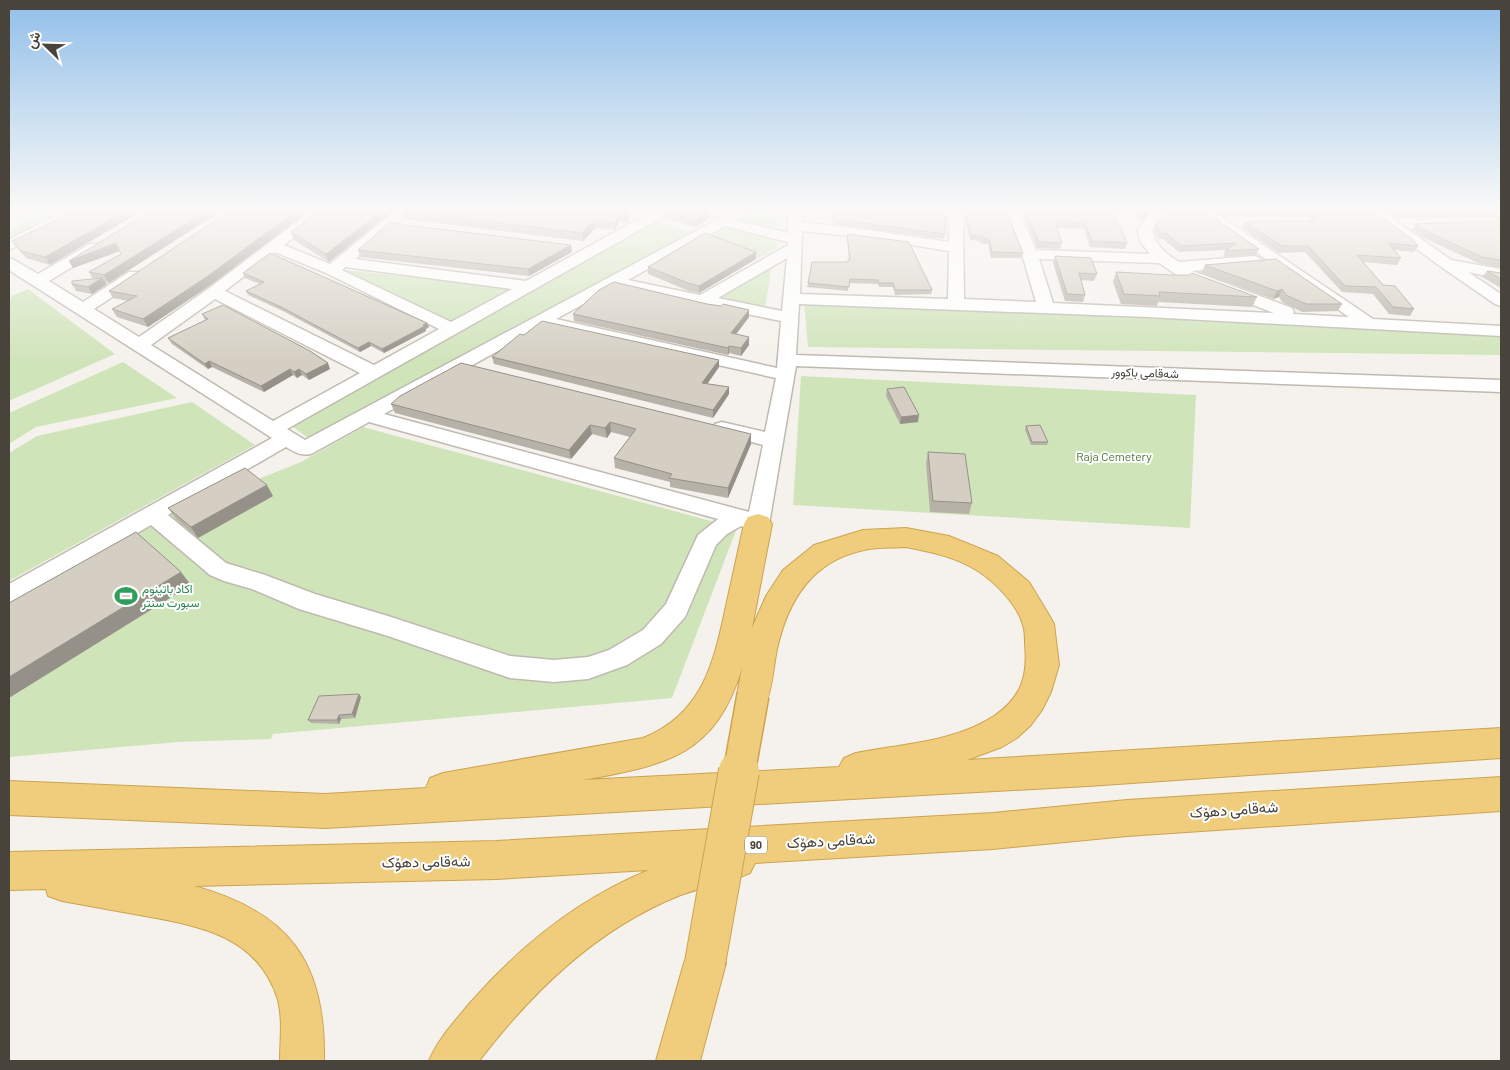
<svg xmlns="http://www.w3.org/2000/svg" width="1510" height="1070" viewBox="0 0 1510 1070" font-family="Barlow,Vazirmatn,sans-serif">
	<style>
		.green { fill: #d0e4ba }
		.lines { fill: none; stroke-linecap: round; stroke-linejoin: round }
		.minor-casing { stroke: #bfbab0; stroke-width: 3 }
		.highway-casing { stroke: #cda34e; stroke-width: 2 }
		.minor { fill: #fff; fill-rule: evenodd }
		.highway { fill: #efcd7d; fill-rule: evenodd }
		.highway-bridge-far1-casing { stroke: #cda34e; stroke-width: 34; stroke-linecap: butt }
		.highway-bridge-casing { stroke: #cda34e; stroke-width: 42; stroke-linecap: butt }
		.highway-bridge-far1 { stroke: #efcd7d; stroke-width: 31 }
		.highway-bridge { stroke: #efcd7d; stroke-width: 40 }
		.wall { fill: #b7b2a8 }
		.shaded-wall { fill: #959188 }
		.building { fill: #d5cfc3; stroke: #959188 }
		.labels { text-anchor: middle; stroke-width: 4; stroke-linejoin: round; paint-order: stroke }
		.shield { fill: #fff; stroke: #7f7c76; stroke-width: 1 }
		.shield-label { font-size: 11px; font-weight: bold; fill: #48443b }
		.street-label { font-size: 12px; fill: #48443b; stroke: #fff }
		.park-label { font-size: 12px; fill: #4a7533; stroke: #fff }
		.leisure-label { font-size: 12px; fill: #27864d; stroke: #fff; text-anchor: start }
		.near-street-label { font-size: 15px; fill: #48443b; stroke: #fff }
	</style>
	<rect width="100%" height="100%" fill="#f5f2ed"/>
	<g class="green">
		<path d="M 39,211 L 63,211 L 32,224 L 30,228 L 35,228 L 9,243 L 9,233 Z"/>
		<path d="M 750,211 L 779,211 L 777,232 L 734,221 Z"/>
		<path d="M 654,220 L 692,234 L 308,438 L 292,426 Z"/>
		<path d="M 729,223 L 777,239 L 776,249 L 758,258 L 703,238 Z"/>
		<path d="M 772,264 L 765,309 L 715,298 Z"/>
		<path d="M 345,270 L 515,288 L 453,322 Z"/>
		<path d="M 28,289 L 115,354 L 9,401 L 9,301 L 12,296 Z"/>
		<path d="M 804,303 L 1501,334 L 1501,355 L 808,347 Z"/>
		<path d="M 123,362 L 177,398 L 36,427 L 9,444 L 9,413 Z"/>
		<path d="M 801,376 L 1196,395 L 1190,528 L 793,505 Z"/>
		<path d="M 192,402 L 255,445 L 9,581 L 9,453 L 37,436 Z"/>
		<path d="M 363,427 L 737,528 L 672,698 L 273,734 L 271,739 L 178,742 L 9,757 L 9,601 L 138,527 L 301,462 Z"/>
	</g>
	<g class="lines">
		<defs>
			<g id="minor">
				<path d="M 64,211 L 81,211 L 79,214 L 9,250 L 9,240 Z"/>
				<path d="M 311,211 L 327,211 L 284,245 L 330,264 L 395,211 L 410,211 L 355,259 L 526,281 L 653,211 L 670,211 L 668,214 L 287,429 L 305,440 L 733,211 L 750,211 L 736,220 L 788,233 L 788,211 L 802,211 L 802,222 L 869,230 L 949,242 L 949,211 L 963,211 L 964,299 L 1036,302 L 1022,254 L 1005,211 L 1019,211 L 1036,250 L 1150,254 L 1140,241 L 1138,230 L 1151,211 L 1165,211 L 1152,230 C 1155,245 1166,254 1179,262 L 1254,256 L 1259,258 L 1262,261 L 1259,264 L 1254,266 L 1192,271 L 1292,308 L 1294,312 L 1293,314 L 1349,317 L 1197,211 L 1213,211 L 1373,319 L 1501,326 L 1501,336 L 1147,317 L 799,304 L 796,355 L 1501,380 L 1501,392 L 796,366 L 769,524 L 766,530 L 758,532 L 741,526 L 727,534 L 716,545 L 685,617 L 661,644 L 627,665 L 588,679 L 554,682 L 510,678 L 388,636 L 299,609 L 252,589 L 224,581 L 210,575 L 151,525 L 18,602 L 9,604 L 9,584 L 272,438 L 9,270 L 9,258 L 14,260 L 38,274 L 90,244 L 100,244 L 102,247 L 100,250 L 49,281 L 83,302 L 129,272 L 141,272 L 143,275 L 141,278 L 94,309 L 139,337 L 208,289 ZM 725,226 L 788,242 L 788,245 L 700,295 L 628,280 ZM 802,231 L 869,238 L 949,251 L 948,299 L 800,294 ZM 275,252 L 326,273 L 439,329 L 374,365 L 225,291 ZM 787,258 L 782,311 L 718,298 ZM 1039,259 L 1159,263 L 1180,277 L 1274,313 L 1053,303 ZM 345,267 L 512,289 L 451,322 L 342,270 ZM 615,287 L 781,321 L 777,368 L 556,319 ZM 215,299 L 360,373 L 273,421 L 151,345 ZM 543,326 L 776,378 L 765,432 L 722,422 L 715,424 L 712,428 L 715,432 L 763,445 L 749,512 L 384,414 ZM 369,422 L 718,519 L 698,535 L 666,604 L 643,630 L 609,650 L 588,657 L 554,660 L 510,656 L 391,617 L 315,594 L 265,575 L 226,563 L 168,515 L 286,447 C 295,452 300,456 311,454 Z"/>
				<path d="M 1366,211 L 1382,211 L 1451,260 L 1501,269 L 1501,279 L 1468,272 L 1501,294 L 1501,306 L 1495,304 L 1437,264 Z"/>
				<path d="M 1468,211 L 1484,211 L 1501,222 L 1501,232 L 1496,231 Z"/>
			</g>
			<g id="highway">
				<path d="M 758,514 L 768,517 L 772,524 L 752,628 L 766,596 L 783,570 L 814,545 L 863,530 L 906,528 L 949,536 L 998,556 L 1029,582 L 1049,615 L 1054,624 L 1059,665 L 1051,692 L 1042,710 L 1031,725 L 1017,738 L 1002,747 L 967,760 L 1501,728 L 1501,758 L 1088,786 L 325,828 L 9,815 L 9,781 L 325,794 L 426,788 L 430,778 L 443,773 L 643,738 C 703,714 714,662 726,606 C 732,579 738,551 744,524 L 748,517 ZM 906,547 C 931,552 956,557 978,571 C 996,583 1017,604 1023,625 C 1025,631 1025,638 1025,644 C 1028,675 1022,697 994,716 C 955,742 901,744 856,753 L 844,758 L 839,767 L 583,780 C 665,765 715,757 742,668 L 737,695 L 741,705 L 753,709 L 765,705 C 773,688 773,668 777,649 C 788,600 812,561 864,550 C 877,547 893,548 906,547 Z"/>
				<path d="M 1501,777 L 1501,811 L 1127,836 L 993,849 L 755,863 L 750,873 C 727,883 702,887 678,896 C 595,930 532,992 479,1061 L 429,1061 C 438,1039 455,1021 470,1003 C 520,946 578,899 649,870 L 496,879 L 194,886 C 289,912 326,962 324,1061 L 280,1061 C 280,1041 283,1020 278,1000 C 259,937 201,926 145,916 C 117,911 90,906 62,901 L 48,896 L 46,889 L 9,890 L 9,852 L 496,841 L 993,813 L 1127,800 Z"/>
				<path d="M 705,942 L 720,948 L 726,963 L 700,1061 L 656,1061 L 684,963 L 690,948 Z"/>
			</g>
		</defs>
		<use href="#minor" class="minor-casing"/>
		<use href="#highway" class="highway-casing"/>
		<use href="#minor" class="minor"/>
		<use href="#highway" class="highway"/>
		<defs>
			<path id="highway-bridge-far1" d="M 739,773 L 753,695"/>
			<path id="highway-bridge" d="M 705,963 L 739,771"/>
		</defs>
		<use href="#highway-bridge-far1" class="highway-bridge-far1-casing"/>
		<use href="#highway-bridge" class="highway-bridge-casing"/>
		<use href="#highway-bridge-far1" class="highway-bridge-far1"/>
		<use href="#highway-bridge" class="highway-bridge"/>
	</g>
	<g class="wall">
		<path d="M 151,211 L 109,283 L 105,282 L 107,284 L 92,294 L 76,291 L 72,284 L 93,279 L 89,272 L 121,254 L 120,251 L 73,268 L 69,261 Z"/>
		<path d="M 318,211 L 329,262 L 294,240 L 291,232 Z"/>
		<path d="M 402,211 L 628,212 L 629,220 L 626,223 L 619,222 L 615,230 L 595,228 L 583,241 L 404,219 Z"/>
		<path d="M 665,211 L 710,218 L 695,227 L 666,218 Z"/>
		<path d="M 831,211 L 941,211 L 945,234 L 944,239 L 833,224 Z"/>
		<path d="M 1022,211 L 1150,211 L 1142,221 L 1135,213 L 1113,212 L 1127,243 L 1125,249 L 1090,247 L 1084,229 L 1057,228 L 1062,243 L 1060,249 L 1037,248 Z"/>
		<path d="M 1216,211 L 1374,211 L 1418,246 L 1414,252 L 1394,250 L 1401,258 L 1397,265 L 1363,262 L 1383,285 L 1414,309 L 1410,316 L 1389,314 L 1373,294 L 1342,292 L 1305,252 L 1279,253 L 1242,228 L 1245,222 L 1311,221 L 1309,217 L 1224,216 Z"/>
		<path d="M 1384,211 L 1501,211 L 1501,268 L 1478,263 L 1422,237 L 1412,230 L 1415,224 L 1495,221 L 1499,220 L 1498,217 L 1395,218 Z"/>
		<path d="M 966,213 L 1023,253 L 1021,258 L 991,258 L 988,244 L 981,244 L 980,241 L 970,240 L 965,219 Z"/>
		<path d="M 52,222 L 50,265 L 26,258 L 12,241 Z"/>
		<path d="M 1156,224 L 1259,249 L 1256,255 L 1223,257 L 1225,251 L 1227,250 L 1179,252 L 1163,239 L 1158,239 L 1154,230 Z"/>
		<path d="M 847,234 L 932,290 L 931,294 L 895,295 L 893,287 L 879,287 L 878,284 L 849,283 L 848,291 L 807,287 L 808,283 L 848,262 L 848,260 L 849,260 Z"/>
		<path d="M 571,245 L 572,252 L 529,276 L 360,257 L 358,250 Z"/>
		<path d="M 1055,256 L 1097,274 L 1094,281 L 1081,280 L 1085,295 L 1083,302 L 1065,301 L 1053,263 Z"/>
		<path d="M 756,259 L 699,293 L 689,291 L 648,274 L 648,267 Z"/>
		<path d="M 1205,265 L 1342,304 L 1338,311 L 1302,312 L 1282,302 L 1279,297 L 1273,299 L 1201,273 Z"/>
		<path d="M 1487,271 L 1501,273 L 1501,288 L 1482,277 Z"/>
		<path d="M 1116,272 L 1257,297 L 1252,307 L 1158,302 L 1157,306 L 1121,304 L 1113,282 Z"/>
		<path d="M 243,273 L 427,323 L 429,327 L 426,329 L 426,331 L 384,353 L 371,346 L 360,352 L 283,311 L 248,295 L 246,291 L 260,284 L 245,278 Z"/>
		<path d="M 212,284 L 148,327 L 117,317 L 112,309 L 128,301 L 113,298 L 109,291 Z"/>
		<path d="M 707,304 L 749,310 L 749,317 L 736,334 L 749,337 L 749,345 L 741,356 L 729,353 L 728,355 L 574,321 L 573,314 Z"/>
		<path d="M 202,314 L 330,369 L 309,380 L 302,375 L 297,378 L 293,375 L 264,392 L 212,367 L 208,369 L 172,344 L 168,338 L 205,320 Z"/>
		<path d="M 492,357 L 719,367 L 707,384 L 729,387 L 729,394 L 713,418 L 494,364 Z"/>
		<path d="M 461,363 L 751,444 L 728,498 L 670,487 L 670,482 L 615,468 L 614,458 L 630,437 L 611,432 L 607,438 L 592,434 L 571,459 L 395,413 L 391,404 Z"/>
		<path d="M 887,389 L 918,422 L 900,424 L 886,396 Z"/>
		<path d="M 1026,426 L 1048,442 L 1047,445 L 1031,445 L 1025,430 Z"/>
		<path d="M 928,452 L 972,503 L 969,514 L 930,512 L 926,463 Z"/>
		<path d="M 273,496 L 198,538 L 176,519 L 168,508 Z"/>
		<path d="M 359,694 L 361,697 L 355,718 L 341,719 L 339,724 L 311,723 L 308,720 Z"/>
	</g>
	<g class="shaded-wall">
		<path d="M 126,211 L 142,211 L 50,265 L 45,257 Z"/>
		<path d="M 206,211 L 221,211 L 109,283 L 104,275 Z"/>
		<path d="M 296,211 L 309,211 L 212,284 L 148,327 L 143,319 Z"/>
		<path d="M 382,211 L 393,211 L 329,262 L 326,254 Z"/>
		<path d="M 709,211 L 710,218 L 695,227 L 694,220 Z"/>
		<path d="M 1147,211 L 1150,211 L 1142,221 L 1144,215 Z"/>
		<path d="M 628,212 L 629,220 L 626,223 L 625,216 Z"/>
		<path d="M 618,215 L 619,222 L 615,230 L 615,223 Z"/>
		<path d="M 593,221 L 595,228 L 583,241 L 582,233 Z"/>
		<path d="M 116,243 L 120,251 L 73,268 L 69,261 Z"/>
		<path d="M 571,245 L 572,252 L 529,276 L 528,269 Z"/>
		<path d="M 756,252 L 756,259 L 699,293 L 699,286 Z"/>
		<path d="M 102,278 L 107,284 L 92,294 L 88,287 Z"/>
		<path d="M 1282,289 L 1279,297 L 1273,299 L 1277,291 Z"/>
		<path d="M 749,310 L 749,317 L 731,341 L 731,333 Z"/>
		<path d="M 427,323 L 429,327 L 426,329 L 426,331 L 384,353 L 382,349 Z"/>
		<path d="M 749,337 L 749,345 L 741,356 L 741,348 Z"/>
		<path d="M 369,342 L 371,346 L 360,352 L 358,348 Z"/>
		<path d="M 729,346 L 729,353 L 728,355 L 728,348 Z"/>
		<path d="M 719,360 L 719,367 L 703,390 L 702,383 Z"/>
		<path d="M 209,361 L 212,367 L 208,369 L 205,364 Z"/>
		<path d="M 328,363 L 330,369 L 309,380 L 306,374 Z"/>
		<path d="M 290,369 L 293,375 L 264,392 L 261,386 Z"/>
		<path d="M 299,369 L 302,375 L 297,378 L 294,372 Z"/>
		<path d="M 729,387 L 729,394 L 713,418 L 713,410 Z"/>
		<path d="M 919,415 L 918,422 L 900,424 L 901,417 Z"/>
		<path d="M 610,422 L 611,432 L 607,438 L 605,428 Z"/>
		<path d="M 590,425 L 592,434 L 571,459 L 569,450 Z"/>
		<path d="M 751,434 L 751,444 L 728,498 L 728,488 Z"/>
		<path d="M 267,485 L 273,496 L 198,538 L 191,527 Z"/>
		<path d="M 181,572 L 191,585 L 9,698 L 9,677 Z"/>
		<path d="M 359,694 L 361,697 L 355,718 L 352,714 Z"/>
		<path d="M 339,715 L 341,719 L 339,724 L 337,720 Z"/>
	</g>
	<g class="building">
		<path d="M 72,211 L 126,211 L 45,257 L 21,251 L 12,241 L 52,222 Z"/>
		<path d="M 151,211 L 206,211 L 104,275 L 89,272 L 121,254 L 116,243 L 69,261 Z"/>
		<path d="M 230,211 L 296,211 L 208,276 L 143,319 L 112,309 L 137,296 L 109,291 Z"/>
		<path d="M 318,211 L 382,211 L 326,254 L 291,232 Z"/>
		<path d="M 402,211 L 616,211 L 628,212 L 625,216 L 618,215 L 615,223 L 593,221 L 582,233 Z"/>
		<path d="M 666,211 L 710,211 L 694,220 Z"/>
		<path d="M 832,211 L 941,211 L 941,212 L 946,213 L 945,234 L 833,219 Z"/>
		<path d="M 1026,211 L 1113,211 L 1127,243 L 1092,241 L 1085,223 L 1055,221 L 1062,243 L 1039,242 Z"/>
		<path d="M 1141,211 L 1147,211 L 1144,215 Z"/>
		<path d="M 1165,211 L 1204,211 L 1259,249 L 1225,251 L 1236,243 L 1181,246 L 1166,233 L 1160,233 L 1156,224 Z"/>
		<path d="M 1290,211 L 1374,211 L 1412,239 L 1418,246 L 1388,243 L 1401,258 L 1357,255 L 1383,285 L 1395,286 L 1414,309 L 1393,307 L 1376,287 L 1345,286 L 1308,246 L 1282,246 L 1245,222 L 1312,221 L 1316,217 L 1312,211 Z"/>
		<path d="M 1396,211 L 1501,211 L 1398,212 Z"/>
		<path d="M 966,213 L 1008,215 L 1023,253 L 992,252 L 989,239 L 982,238 L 982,235 L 971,235 Z"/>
		<path d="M 1501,219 L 1501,260 L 1482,257 L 1426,231 L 1415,224 L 1495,221 Z"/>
		<path d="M 389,223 L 571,245 L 528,269 L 358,250 Z"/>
		<path d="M 705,233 L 756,252 L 699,286 L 688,283 L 648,267 Z"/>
		<path d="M 847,234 L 909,242 L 932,290 L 895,290 L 893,283 L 879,283 L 878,280 L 850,279 L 849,287 L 808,283 L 812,262 L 848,262 L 848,260 L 850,260 Z"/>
		<path d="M 270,253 L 427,323 L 423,325 L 425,326 L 382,349 L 369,342 L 358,348 L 281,307 L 246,291 L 264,282 L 243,273 Z"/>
		<path d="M 1055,256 L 1091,258 L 1097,274 L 1079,273 L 1085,295 L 1067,294 Z"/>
		<path d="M 1276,259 L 1342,304 L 1306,304 L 1286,295 L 1282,289 L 1277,291 L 1205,265 Z"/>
		<path d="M 1487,271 L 1501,273 L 1501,279 Z"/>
		<path d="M 1116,272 L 1171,275 L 1189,275 L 1192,273 L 1257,297 L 1159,292 L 1160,296 L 1124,294 Z"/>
		<path d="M 102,278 L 88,287 L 72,284 L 72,281 Z"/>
		<path d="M 614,282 L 707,304 L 721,306 L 723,304 L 749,310 L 731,333 L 749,337 L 741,348 L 729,346 L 728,348 L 573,314 L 599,290 Z"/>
		<path d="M 223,305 L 310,351 L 328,363 L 306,374 L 299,369 L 294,372 L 290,369 L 261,386 L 209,361 L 205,364 L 168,338 L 208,319 L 202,314 Z"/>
		<path d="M 542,321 L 719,360 L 702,383 L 729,387 L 713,410 L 492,357 L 520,334 L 524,335 Z"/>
		<path d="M 461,363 L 751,434 L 728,488 L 669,478 L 672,474 L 614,458 L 636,429 L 610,422 L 605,428 L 590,425 L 569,450 L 391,404 L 400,396 Z"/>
		<path d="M 904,387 L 919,415 L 901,417 L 887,389 Z"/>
		<path d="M 1040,425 L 1048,442 L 1032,442 L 1026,426 Z"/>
		<path d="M 928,452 L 965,454 L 972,503 L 933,501 Z"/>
		<path d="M 245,468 L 267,485 L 191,527 L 168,508 Z"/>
		<path d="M 136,532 L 181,572 L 9,677 L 9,603 Z"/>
		<path d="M 359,694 L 352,714 L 339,715 L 337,720 L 308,720 L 319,696 Z"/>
	</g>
	<linearGradient id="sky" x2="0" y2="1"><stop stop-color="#91bfe9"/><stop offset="0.58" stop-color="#faf9f7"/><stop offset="1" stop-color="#faf9f7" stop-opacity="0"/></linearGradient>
	<rect width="1510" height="361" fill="url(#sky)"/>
	<defs>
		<symbol id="stadium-bare" viewBox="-9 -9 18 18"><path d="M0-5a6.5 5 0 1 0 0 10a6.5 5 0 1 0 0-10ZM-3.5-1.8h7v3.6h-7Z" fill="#2e9e5b" stroke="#fff" stroke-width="2.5" paint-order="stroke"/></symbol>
	</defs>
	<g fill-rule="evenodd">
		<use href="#stadium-bare" x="110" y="580" width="32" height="32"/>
	</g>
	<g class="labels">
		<rect class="shield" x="745" y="836.5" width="22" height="17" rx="4"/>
		<g class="shield-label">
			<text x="756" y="849">90</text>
		</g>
		<g class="street-label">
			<text transform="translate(1145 373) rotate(2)" y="4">شەقامی باکوور</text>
		</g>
		<g class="park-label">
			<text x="1114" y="461">Raja Cemetery</text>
		</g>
		<g class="leisure-label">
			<text x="142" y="593">اكاد باتينوم<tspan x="142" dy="14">سبورت سنتر</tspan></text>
		</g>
		<g class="near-street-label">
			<text transform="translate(1234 810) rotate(-4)" y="5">شەقامی دهۆک</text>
			<text transform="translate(831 841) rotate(-3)" y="5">شەقامی دهۆک</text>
			<text transform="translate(426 862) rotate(-1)" y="5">شەقامی دهۆک</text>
		</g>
	</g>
	<rect width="1510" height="1070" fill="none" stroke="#48443b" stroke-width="20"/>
	<g transform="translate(45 45) rotate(293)" stroke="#ffffff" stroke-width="4" paint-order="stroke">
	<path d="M0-4L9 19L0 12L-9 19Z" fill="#48443b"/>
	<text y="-8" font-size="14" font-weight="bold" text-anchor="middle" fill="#48443b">ش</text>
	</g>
</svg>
